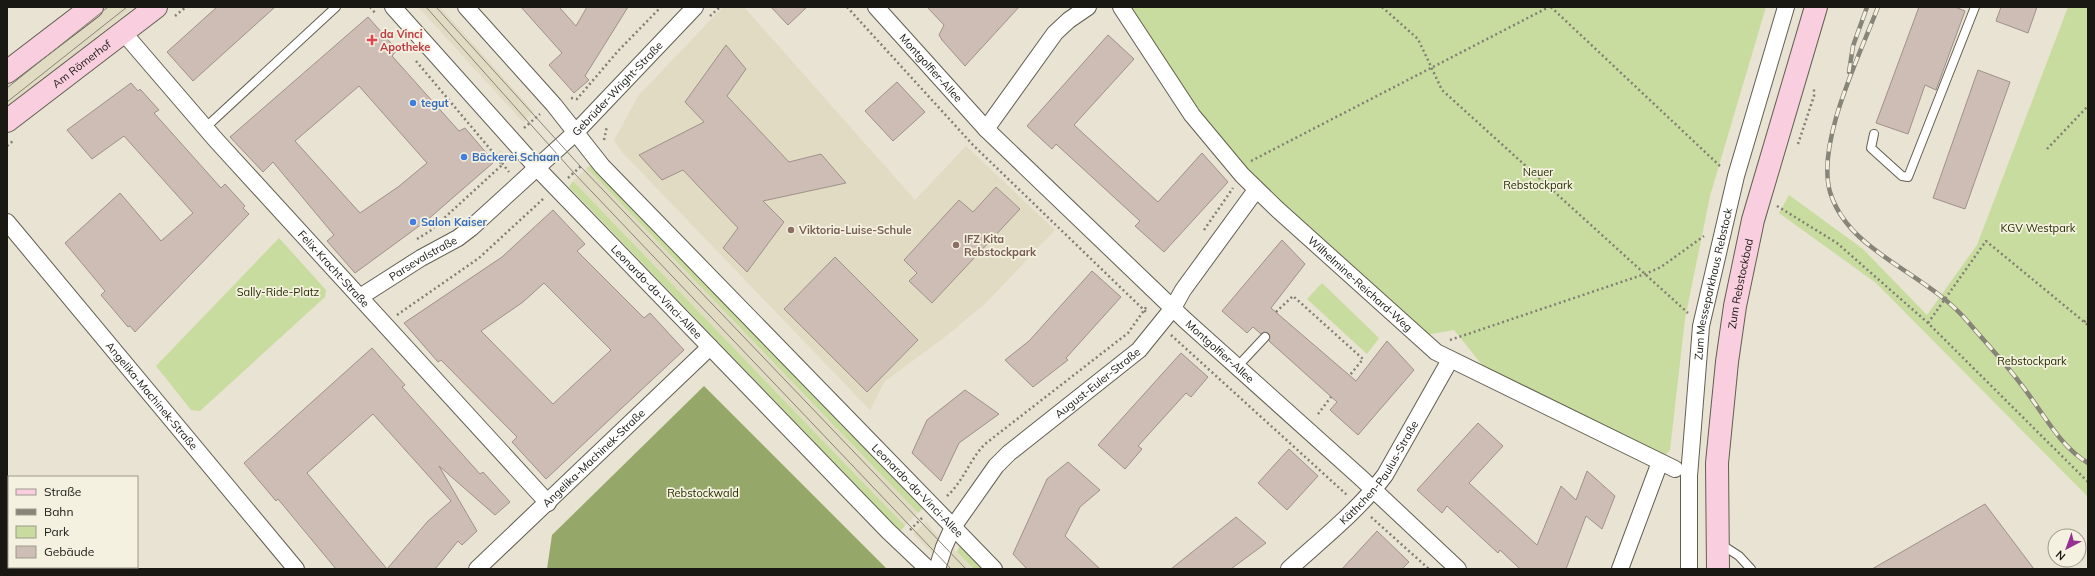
<svg xmlns="http://www.w3.org/2000/svg" width="2095" height="576" viewBox="0 0 2095 576" font-family="Mulish,sans-serif">
	<style>
		.built { fill: #e1dbc3 }
		.green { fill: #c9dc9f }
		.forest { fill: #95a769 }
		.building { fill: #cdbdb4; stroke: #a09189; fill-rule: evenodd }
		.lines { fill: none; stroke-linecap: round; stroke-linejoin: round }
		.lane-casing { stroke: #625f51; stroke-width: 10 }
		.street-casing { stroke: #625f51; stroke-width: 18 }
		.secondary-casing { stroke: #625f51; stroke-width: 24 }
		.path { stroke: #827f74; stroke-width: 2.5; stroke-dasharray: 2 3; stroke-linecap: butt }
		.lane { stroke: #fff; stroke-width: 8 }
		.street { stroke: #fff; stroke-width: 16 }
		.secondary { stroke: #f9cfdf; stroke-width: 22 }
		.tram { stroke: #878478; stroke-width: 1 }
		.rail-casing { stroke: #878478; stroke-width: 4.5 }
		.rail { stroke: #f5f1e0; stroke-width: 3; stroke-dasharray: 9; stroke-linecap: butt }
		.health-dot { fill: #e0444e; stroke: #f5f1e0; stroke-width: 1.5 }
		.shop-dot { fill: #3f7fe0; stroke: #f5f1e0; stroke-width: 1.5 }
		.education-dot { fill: #8d6e63; stroke: #f5f1e0; stroke-width: 1.5 }
		.labels { text-anchor: middle; stroke-width: 3.5; stroke-linejoin: round; paint-order: stroke }
		.health-label { font-size: 11px; font-weight: bold; fill: #be3a42; stroke: #f5f1e0; text-anchor: start }
		.street-label { font-size: 11px; fill: #191812; stroke: #f5f1e0 }
		.shop-label { font-size: 11px; font-weight: bold; fill: #366cbe; stroke: #f5f1e0; text-anchor: start }
		.park-label { font-size: 11px; fill: #242f00; stroke: #f5f1e0 }
		.education-label { font-size: 11px; font-weight: bold; fill: #785e54; stroke: #f5f1e0; text-anchor: start }
	</style>
	<rect width="100%" height="100%" fill="#e8e3d3"/>
	<g class="built">
		<path d="M 102,7 L 134,7 L 7,108 L 7,83 Z"/>
		<path d="M 418,7 L 440,7 L 534,112 L 523,122 Z"/>
		<path d="M 723,7 L 744,7 L 915,200 L 966,146 L 1055,230 L 987,302 L 941,340 L 885,381 L 870,410 L 622,152 L 614,140 L 639,95 Z"/>
		<path d="M 587,168 L 918,513 L 905,526 L 573,181 Z"/>
		<path d="M 926,521 L 941,540 L 934,555 L 913,534 Z"/>
		<path d="M 953,548 L 974,569 L 948,569 L 945,566 Z"/>
	</g>
	<g class="green">
		<path d="M 1129,7 L 1766,7 L 1710,196 L 1685,319 L 1670,450 L 1664,456 L 1487,371 L 1454,330 L 1426,335 L 1273,196 L 1230,151 L 1202,119 Z"/>
		<path d="M 2068,7 L 2088,7 L 2088,497 L 1876,283 L 1779,213 L 1789,195 L 1863,249 L 1927,315 L 1977,245 Z"/>
		<path d="M 592,164 L 924,507 L 918,513 L 587,168 Z"/>
		<path d="M 573,181 L 905,526 L 900,531 L 569,187 Z"/>
		<path d="M 279,238 L 326,290 L 325,297 L 200,411 L 191,410 L 156,366 Z"/>
		<path d="M 1322,283 L 1379,338 L 1367,354 L 1307,299 Z"/>
		<path d="M 960,545 L 984,569 L 974,569 L 957,552 Z"/>
	</g>
	<path class="forest" d="M 704,386 L 887,569 L 547,569 L 552,535 Z"/>
	<g class="building">
		<path d="M 217,7 L 275,7 L 193,81 L 167,52 Z"/>
		<path d="M 521,7 L 559,7 L 576,26 L 587,7 L 628,7 L 585,76 L 589,80 L 574,93 L 549,65 L 562,53 Z"/>
		<path d="M 771,7 L 807,7 L 788,25 Z"/>
		<path d="M 927,7 L 1019,7 L 965,66 L 942,40 L 939,35 L 944,25 Z"/>
		<path d="M 1919,7 L 1955,7 L 1965,11 L 1936,90 L 1925,85 L 1908,134 L 1876,123 Z"/>
		<path d="M 2001,7 L 2037,7 L 2028,33 L 1996,21 Z"/>
		<path d="M 368,17 L 397,50 L 392,56 L 459,131 L 465,128 L 494,162 L 426,221 L 355,273 L 327,241 L 334,235 L 273,162 L 263,172 L 230,137 ZM 359,86 L 427,163 L 398,187 L 360,213 L 295,141 Z"/>
		<path d="M 1108,35 L 1134,59 L 1074,125 L 1158,202 L 1202,153 L 1228,182 L 1164,252 L 1135,226 L 1140,221 L 1056,144 L 1052,149 L 1027,126 Z"/>
		<path d="M 726,45 L 746,69 L 727,96 L 789,162 L 821,154 L 846,183 L 763,201 L 784,222 L 747,272 L 723,248 L 738,228 L 683,170 L 662,180 L 639,155 L 704,122 L 685,102 Z"/>
		<path d="M 1978,70 L 2010,82 L 1965,209 L 1933,198 Z"/>
		<path d="M 897,82 L 925,112 L 893,141 L 865,111 Z"/>
		<path d="M 131,83 L 138,91 L 140,89 L 159,110 L 154,113 L 221,188 L 225,184 L 245,206 L 243,208 L 249,214 L 135,332 L 130,326 L 128,327 L 101,295 L 105,291 L 65,243 L 120,193 L 161,241 L 193,213 L 124,136 L 92,159 L 67,130 Z"/>
		<path d="M 996,187 L 1020,209 L 932,303 L 909,281 L 917,273 L 904,260 L 959,200 L 973,212 Z"/>
		<path d="M 553,210 L 585,244 L 577,251 L 644,318 L 650,313 L 684,350 L 546,479 L 512,442 L 517,437 L 441,360 L 438,362 L 404,323 L 502,257 ZM 544,283 L 611,350 L 553,404 L 481,331 L 523,302 Z"/>
		<path d="M 1282,240 L 1305,264 L 1271,308 L 1356,381 L 1387,341 L 1414,370 L 1358,435 L 1330,410 L 1337,402 L 1269,341 L 1270,336 L 1268,333 L 1264,332 L 1261,334 L 1253,327 L 1247,333 L 1222,311 Z"/>
		<path d="M 835,257 L 918,340 L 867,392 L 784,309 Z"/>
		<path d="M 1092,271 L 1121,297 L 1066,358 L 1068,360 L 1033,387 L 1005,360 L 1029,341 Z"/>
		<path d="M 372,348 L 405,385 L 402,387 L 480,474 L 483,472 L 510,502 L 495,515 L 439,466 L 477,531 L 462,545 L 458,541 L 435,569 L 387,569 L 428,521 L 451,501 L 373,414 L 307,473 L 387,569 L 336,569 L 278,499 L 276,501 L 244,463 Z"/>
		<path d="M 1181,353 L 1208,377 L 1191,397 L 1186,393 L 1138,446 L 1142,449 L 1125,469 L 1098,445 Z"/>
		<path d="M 965,390 L 999,414 L 959,443 L 941,481 L 912,453 L 927,420 Z"/>
		<path d="M 1478,423 L 1503,446 L 1469,483 L 1537,545 L 1561,486 L 1576,500 L 1587,471 L 1615,496 L 1602,529 L 1586,516 L 1566,569 L 1520,569 L 1500,550 L 1498,553 L 1447,506 L 1442,513 L 1417,490 Z"/>
		<path d="M 1289,449 L 1318,476 L 1287,510 L 1258,483 Z"/>
		<path d="M 1068,462 L 1100,490 L 1080,507 L 1065,536 L 1100,569 L 1027,569 L 1013,554 L 1047,479 Z"/>
		<path d="M 1985,504 L 2034,569 L 1872,569 Z"/>
		<path d="M 1236,517 L 1266,543 L 1231,569 L 1171,569 Z"/>
		<path d="M 1377,531 L 1409,562 L 1402,569 L 1342,569 Z"/>
	</g>
	<g class="lines">
		<defs>
			<g id="lane">
				<path d="M 205,128 L 336,7"/>
				<path d="M 1874,134 L 1871,148 L 1902,176 L 1908,177 L 1975,7"/>
				<path d="M 1237,367 L 1265,337"/>
				<path d="M 1719,543 L 1739,556 L 1751,569"/>
			</g>
			<g id="street">
				<path id="s1" d="M 393,7 L 537,168 L 888,531 L 928,569"/>
				<path id="s2" d="M 466,7 L 554,105 L 602,166 L 994,569"/>
				<path id="s3" d="M 876,7 L 986,129 L 1185,320 L 1361,478 L 1458,569"/>
				<path id="s4" d="M 1121,7 L 1192,115 L 1242,175 L 1277,209 L 1436,352 L 1675,469"/>
				<path id="s5" d="M 123,32 L 215,139 L 548,503"/>
				<path d="M 986,129 L 1055,33 L 1069,20 L 1088,7"/>
				<path id="s6" d="M 7,222 L 296,569"/>
				<path id="s7" d="M 360,297 L 421,258 L 458,238 L 471,228 L 576,132 L 695,7"/>
				<path id="s8" d="M 477,569 L 710,347"/>
				<path id="s9" d="M 937,569 L 944,547 L 953,527 L 996,466 L 1009,453 L 1139,350 L 1173,308 L 1183,290 L 1256,190"/>
				<path id="s10" d="M 1289,569 C 1322,539 1358,511 1385,475 L 1450,360"/>
				<path d="M 1620,569 L 1660,462"/>
				<path id="s11" d="M 1689,569 L 1689,476 L 1701,326 L 1736,176 L 1786,7"/>
			</g>
			<g id="secondary">
				<path d="M 7,72 L 92,7"/>
				<path id="s12" d="M 7,121 L 156,7"/>
				<path id="s13" d="M 1718,569 L 1717,463 L 1727,362 L 1735,306 L 1753,220 L 1816,7"/>
			</g>
		</defs>
		<use href="#lane" class="lane-casing"/>
		<use href="#street" class="street-casing"/>
		<use href="#secondary" class="secondary-casing"/>
		<g class="path">
			<path d="M 370,7 L 376,14"/>
			<path d="M 847,7 L 973,145 L 1147,313"/>
			<path d="M 1382,7 L 1418,39 L 1442,90 L 1688,313"/>
			<path d="M 1551,7 L 1721,167"/>
			<path d="M 175,16 L 186,7"/>
			<path d="M 710,16 L 720,7"/>
			<path d="M 416,61 L 496,156"/>
			<path d="M 571,98 L 577,99 L 618,51 L 661,7"/>
			<path d="M 524,128 L 540,114"/>
			<path d="M 604,140 L 607,126"/>
			<path d="M 1798,144 L 1814,96 L 1814,88"/>
			<path d="M 7,146 L 14,140"/>
			<path d="M 2047,149 L 2088,106"/>
			<path d="M 1251,161 L 1549,7"/>
			<path d="M 502,163 L 509,172"/>
			<path d="M 568,178 L 581,166"/>
			<path d="M 1777,206 L 1837,243 L 1928,323 L 2088,482"/>
			<path d="M 1204,230 L 1233,188"/>
			<path d="M 417,239 L 430,231 L 502,165 L 496,156 L 500,151"/>
			<path d="M 1276,312 L 1293,296 L 1363,359 L 1350,375"/>
			<path d="M 397,315 L 479,258 L 543,199"/>
			<path d="M 2084,322 L 2088,318"/>
			<path d="M 1928,323 L 1986,241 L 2088,325"/>
			<path d="M 1171,335 L 1347,495"/>
			<path d="M 1450,340 L 1645,274 L 1661,267 L 1704,236"/>
			<path d="M 1318,414 L 1331,397"/>
			<path d="M 947,496 C 963,482 970,459 985,444 L 1128,333 L 1147,306"/>
			<path d="M 1371,517 L 1429,569"/>
			<path d="M 910,530 L 922,518"/>
		</g>
		<use href="#lane" class="lane"/>
		<use href="#street" class="street"/>
		<use href="#secondary" class="secondary"/>
		<g class="tram">
			<path d="M 426,7 L 574,173 L 951,569"/>
			<path d="M 436,7 L 581,167 L 966,569"/>
			<path d="M 7,88 L 108,7"/>
			<path d="M 7,102 L 127,7"/>
		</g>
		<defs>
			<g id="rail">
				<path d="M 1878,7 C 1860,55 1816,142 1830,192 C 1837,215 1855,235 1874,249 C 1906,274 1942,291 1969,323 C 1986,343 2004,362 2020,383 C 2041,409 2058,445 2088,463"/>
				<path d="M 1849,72 L 1853,46 L 1867,7"/>
			</g>
		</defs>
		<use href="#rail" class="rail-casing"/>
		<use href="#rail" class="rail"/>
	</g>
	<path class="health-dot" d="M370 34h4v4h4v4h-4v4h-4v-4h-4v-4h4z"/>
	<g class="shop-dot">
		<circle cx="413" cy="103" r="4"/>
		<circle cx="464" cy="157" r="4"/>
		<circle cx="413" cy="222" r="4"/>
	</g>
	<g class="education-dot">
		<circle cx="791" cy="230" r="4"/>
		<circle cx="956" cy="245" r="4"/>
	</g>
	<g class="labels">
		<g class="health-label">
			<text x="380" y="38">da Vinci<tspan x="380" dy="13">Apotheke</tspan></text>
		</g>
		<g class="street-label">
			<text dy="4" stroke="none"><textPath href="#s12" startOffset="94">Am Römerhof</textPath></text>
			<text dy="4" stroke="none"><textPath href="#s3" startOffset="82">Montgolfier-Allee</textPath></text>
			<text dy="4" stroke="none"><textPath href="#s7" startOffset="333">Gebrüder-Wright-Straße</textPath></text>
			<text dy="4" stroke="none"><textPath href="#s7" startOffset="74">Parsevalstraße</textPath></text>
			<text dy="4" stroke="none"><textPath href="#s5" startOffset="317">Felix-Kracht-Straße</textPath></text>
			<text dy="4" stroke="none"><textPath href="#s4" startOffset="368">Wilhelmine-Reichard-Weg</textPath></text>
			<text dy="4" stroke="none"><textPath href="#s11" startOffset="287">Zum Messeparkhaus Rebstock</textPath></text>
			<text dy="4" stroke="none"><textPath href="#s13" startOffset="287">Zum Rebstockbad</textPath></text>
			<text dy="4" stroke="none"><textPath href="#s1" startOffset="388">Leonardo-da-Vinci-Allee</textPath></text>
			<text dy="4" stroke="none"><textPath href="#s3" startOffset="487">Montgolfier-Allee</textPath></text>
			<text dy="4" stroke="none"><textPath href="#s9" startOffset="251">August-Euler-Straße</textPath></text>
			<text dy="4" stroke="none"><textPath href="#s6" startOffset="226">Angelika-Machinek-Straße</textPath></text>
			<text dy="4" stroke="none"><textPath href="#s8" startOffset="161">Angelika-Machinek-Straße</textPath></text>
			<text dy="4" stroke="none"><textPath href="#s10" startOffset="133">Käthchen-Paulus-Straße</textPath></text>
			<text dy="4" stroke="none"><textPath href="#s2" startOffset="662">Leonardo-da-Vinci-Allee</textPath></text>
		</g>
		<g class="shop-label">
			<text x="421" y="107">tegut</text>
			<text x="472" y="161">Bäckerei Schaan</text>
			<text x="421" y="226">Salon Kaiser</text>
		</g>
		<g class="park-label">
			<text x="1538" y="176">Neuer<tspan x="1538" dy="13">Rebstockpark</tspan></text>
			<text x="2038" y="232">KGV Westpark</text>
			<text x="278" y="296">Sally-Ride-Platz</text>
			<text x="2032" y="365">Rebstockpark</text>
			<text x="703" y="497">Rebstockwald</text>
		</g>
		<g class="education-label">
			<text x="799" y="234">Viktoria-Luise-Schule</text>
			<text x="964" y="243">IFZ Kita<tspan x="964" dy="13">Rebstockpark</tspan></text>
		</g>
	</g>
	<rect width="2095" height="576" fill="none" stroke="#191812" stroke-width="16"/>
	<rect x="8" y="476" width="130" height="92" fill="#f5f1e0" stroke="#9d9a8e"/>
	<rect x="16" y="489" width="20" height="6" fill="#f9cfdf" stroke="#9d9a8e"/>
	<text x="44" y="496" font-size="12" fill="#191812">Straße</text>
	<rect x="16" y="509" width="20" height="6" fill="#878478" stroke="#9d9a8e"/>
	<text x="44" y="516" font-size="12" fill="#191812">Bahn</text>
	<rect x="16" y="526" width="20" height="12" fill="#c9dc9f" stroke="#9d9a8e"/>
	<text x="44" y="536" font-size="12" fill="#191812">Park</text>
	<rect x="16" y="546" width="20" height="12" fill="#cdbdb4" stroke="#9d9a8e"/>
	<text x="44" y="556" font-size="12" fill="#191812">Gebäude</text>
	<g transform="translate(2067 548) rotate(221)"><circle r="19" fill="#f5f1e0" stroke="#9d9a8e"/>
	<path d="M0-3L7 15L0 10L-7 15Z" fill="#982f93"/>
	<text y="-6" font-size="11" font-weight="bold" text-anchor="middle" fill="#191812">N</text>
	</g>
</svg>
